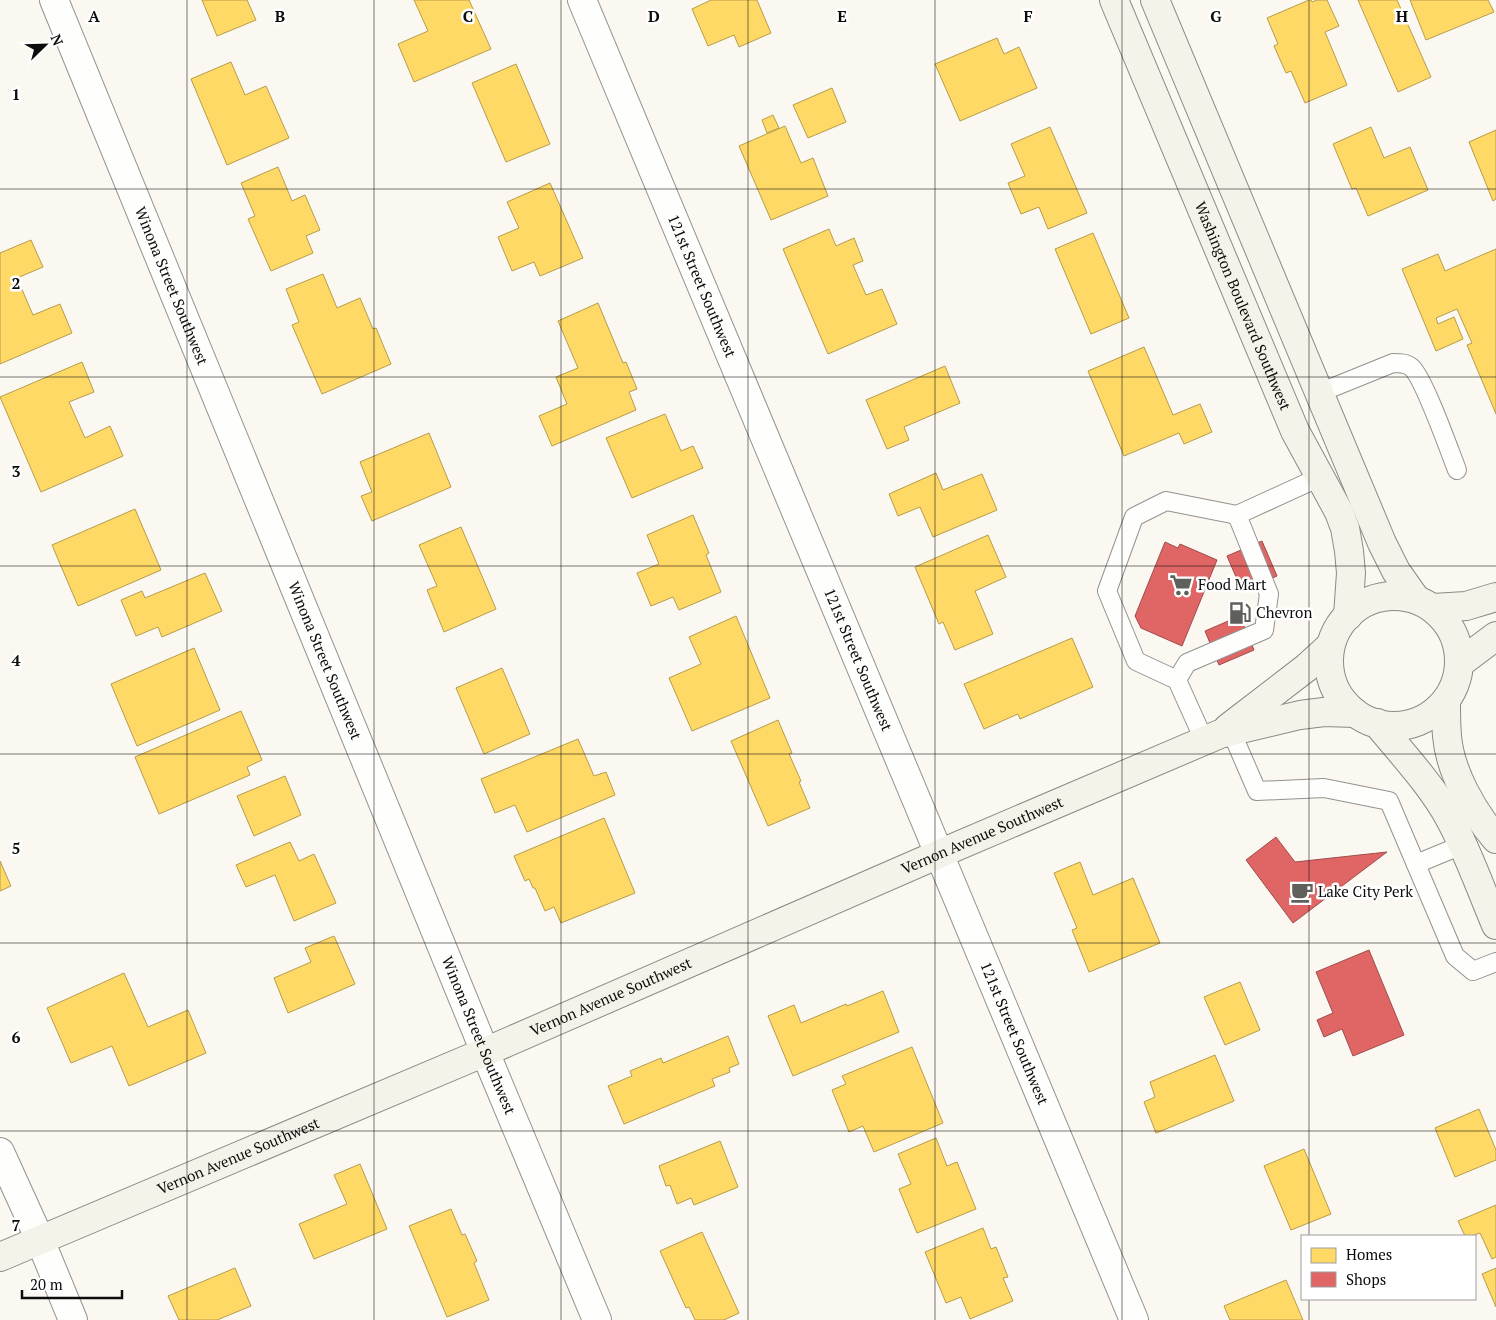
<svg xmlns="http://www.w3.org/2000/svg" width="1496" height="1320" viewBox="0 0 1496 1320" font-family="'PT Serif',serif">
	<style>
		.homes { fill: #ffd966; stroke: #b69c4b }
		.shops { fill: #e06666; stroke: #a04b4b }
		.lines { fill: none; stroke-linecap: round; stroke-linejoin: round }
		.lane-casing { stroke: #93928f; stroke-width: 20 }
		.street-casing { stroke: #93928f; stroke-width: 30 }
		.secondary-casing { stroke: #8a8986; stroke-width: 30 }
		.lane { stroke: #fefefd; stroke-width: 18 }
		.street { stroke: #fefefd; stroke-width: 28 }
		.secondary { stroke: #f4f3e9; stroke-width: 28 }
		.grid { fill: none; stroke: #0c0c0c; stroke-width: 1; stroke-opacity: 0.55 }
		.labels { text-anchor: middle; stroke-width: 5; stroke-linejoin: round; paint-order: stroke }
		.street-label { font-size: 15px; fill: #0c0c0c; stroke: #fff }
		.poi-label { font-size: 15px; fill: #0c0c0c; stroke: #fff; text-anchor: start }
		.grid-label { font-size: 16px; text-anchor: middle; font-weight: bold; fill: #0c0c0c; stroke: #fff; stroke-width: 5; stroke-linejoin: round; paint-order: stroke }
	</style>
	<rect width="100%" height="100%" fill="#faf8f1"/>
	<g class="homes">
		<path d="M 202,0 L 247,0 L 256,20 L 217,36 Z"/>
		<path d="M 414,0 L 469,0 L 491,49 L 414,82 L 398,44 L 428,31 Z"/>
		<path d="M 711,0 L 757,0 L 771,33 L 739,47 L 734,35 L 708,46 L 692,9 Z"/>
		<path d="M 1309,0 L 1311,0 L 1312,2 L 1317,0 L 1327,0 L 1339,26 L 1325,32 L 1347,85 L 1305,103 L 1291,71 L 1286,73 L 1274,46 L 1278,44 L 1267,18 Z"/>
		<path d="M 1358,0 L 1397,0 L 1431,77 L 1398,92 Z"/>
		<path d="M 1410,0 L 1488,0 L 1494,12 L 1426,40 Z"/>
		<path d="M 997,38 L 1004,54 L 1019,47 L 1037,88 L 960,121 L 935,64 Z"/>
		<path d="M 231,62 L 245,95 L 266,86 L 289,138 L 227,165 L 191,79 Z"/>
		<path d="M 516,64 L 550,144 L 506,162 L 472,83 Z"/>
		<path d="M 832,88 L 846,122 L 808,138 L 793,105 Z"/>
		<path d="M 773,115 L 779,128 L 767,133 L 762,120 Z"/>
		<path d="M 785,126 L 801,163 L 813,158 L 828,196 L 771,220 L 739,146 Z"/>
		<path d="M 1050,127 L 1087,213 L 1048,229 L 1039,207 L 1021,214 L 1008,183 L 1025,176 L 1011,144 Z"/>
		<path d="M 1371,127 L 1384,158 L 1410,147 L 1428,190 L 1368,216 L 1356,188 L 1352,189 L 1333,144 Z"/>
		<path d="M 1496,130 L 1496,199 L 1493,201 L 1469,142 Z"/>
		<path d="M 278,167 L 292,201 L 305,195 L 320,230 L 306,236 L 313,253 L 271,271 L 248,219 L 255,216 L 241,183 Z"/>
		<path d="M 550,183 L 583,258 L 540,276 L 534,262 L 512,271 L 498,237 L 519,228 L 507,202 Z"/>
		<path d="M 829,229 L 836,246 L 854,238 L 863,261 L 853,265 L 866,295 L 882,289 L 897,324 L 828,354 L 783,249 Z"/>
		<path d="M 1093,233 L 1129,318 L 1091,334 L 1055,249 Z"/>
		<path d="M 31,240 L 43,267 L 17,278 L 33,315 L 60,304 L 72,333 L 0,364 L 0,253 Z"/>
		<path d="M 1496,249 L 1496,414 L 1467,345 L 1472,343 L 1457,309 L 1436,318 L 1438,324 L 1454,317 L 1463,339 L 1436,351 L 1402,269 L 1438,254 L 1445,271 Z"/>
		<path d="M 323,274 L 337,308 L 360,298 L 373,329 L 376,328 L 391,364 L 322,394 L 292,325 L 299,322 L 286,289 Z"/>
		<path d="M 598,303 L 623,363 L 626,362 L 637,389 L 629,392 L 636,410 L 552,446 L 539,416 L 567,404 L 556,377 L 578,368 L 558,321 Z"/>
		<path d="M 1144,347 L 1173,415 L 1200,404 L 1212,432 L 1184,444 L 1179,433 L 1124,456 L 1088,371 Z"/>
		<path d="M 82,362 L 94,392 L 69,402 L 85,438 L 110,426 L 123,456 L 41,492 L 0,397 Z"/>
		<path d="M 945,366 L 960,403 L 904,427 L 909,440 L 887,449 L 866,400 Z"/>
		<path d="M 665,414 L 681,451 L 693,446 L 703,468 L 632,498 L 606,438 Z"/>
		<path d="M 429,433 L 451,487 L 372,521 L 361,496 L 372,492 L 360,462 Z"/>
		<path d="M 936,473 L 943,490 L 982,474 L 997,510 L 933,537 L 920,507 L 898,516 L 889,494 Z"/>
		<path d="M 135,509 L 161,570 L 78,606 L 52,545 Z"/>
		<path d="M 693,515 L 709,553 L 706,555 L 721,592 L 679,610 L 673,597 L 651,606 L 637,573 L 659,564 L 647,535 Z"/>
		<path d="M 461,527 L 496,609 L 444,632 L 427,590 L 437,586 L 419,545 Z"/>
		<path d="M 988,535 L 1006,577 L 975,591 L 993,634 L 955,650 L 943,622 L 939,624 L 915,567 Z"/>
		<path d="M 205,573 L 222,611 L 162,637 L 158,627 L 136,636 L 121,600 L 142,591 L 145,598 Z"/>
		<path d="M 736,616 L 770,698 L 692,731 L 669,678 L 701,664 L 689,637 Z"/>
		<path d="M 1072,638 L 1093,687 L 1020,719 L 1018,714 L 984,729 L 964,684 Z"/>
		<path d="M 194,648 L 220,710 L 137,746 L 111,684 Z"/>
		<path d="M 502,668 L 530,734 L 484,754 L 456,688 Z"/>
		<path d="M 241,711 L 262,760 L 247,767 L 250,775 L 159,814 L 135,757 Z"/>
		<path d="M 778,720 L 792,753 L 789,754 L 801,781 L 799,782 L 810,808 L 768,826 L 731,741 Z"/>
		<path d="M 578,739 L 594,776 L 606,772 L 615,795 L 527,832 L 515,805 L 495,813 L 481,779 Z"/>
		<path d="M 285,776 L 301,815 L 254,836 L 237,796 Z"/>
		<path d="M 604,818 L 635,893 L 561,923 L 554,907 L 545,911 L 535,888 L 533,888 L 529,879 L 525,881 L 514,856 Z"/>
		<path d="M 290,842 L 299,861 L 314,854 L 336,903 L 294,921 L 275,875 L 246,887 L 236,865 Z"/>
		<path d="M 0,861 L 11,886 L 0,891 Z"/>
		<path d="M 1080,862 L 1093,895 L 1133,878 L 1160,943 L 1089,972 L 1072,930 L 1077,928 L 1054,873 Z"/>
		<path d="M 334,936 L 355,984 L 288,1013 L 274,978 L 311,962 L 305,948 Z"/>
		<path d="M 124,973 L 148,1027 L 188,1010 L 206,1053 L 129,1086 L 112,1046 L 71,1063 L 47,1008 Z"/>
		<path d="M 1240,982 L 1260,1030 L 1225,1045 L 1204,997 Z"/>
		<path d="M 883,991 L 899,1032 L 793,1076 L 768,1016 L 794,1005 L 801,1023 L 846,1004 L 847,1006 Z"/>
		<path d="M 728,1036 L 739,1064 L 729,1068 L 730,1072 L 712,1079 L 715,1086 L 624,1124 L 608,1086 L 632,1076 L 630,1071 L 661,1058 L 663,1063 Z"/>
		<path d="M 912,1047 L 943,1123 L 874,1152 L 863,1126 L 849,1132 L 832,1090 L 846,1084 L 842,1076 Z"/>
		<path d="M 1215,1055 L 1234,1101 L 1156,1133 L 1144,1102 L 1155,1097 L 1150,1082 Z"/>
		<path d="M 1479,1109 L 1496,1150 L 1496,1160 L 1455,1177 L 1435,1128 Z"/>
		<path d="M 936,1138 L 947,1166 L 957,1162 L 976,1209 L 917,1233 L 899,1189 L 911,1184 L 898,1154 Z"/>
		<path d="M 720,1141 L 738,1187 L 694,1205 L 691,1198 L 677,1204 L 670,1185 L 666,1186 L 659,1166 Z"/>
		<path d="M 1304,1149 L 1331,1214 L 1291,1230 L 1264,1166 Z"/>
		<path d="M 360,1164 L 387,1229 L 314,1259 L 299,1224 L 347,1204 L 334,1175 Z"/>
		<path d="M 1496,1205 L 1496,1257 L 1492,1259 L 1480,1233 L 1471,1236 L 1465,1236 L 1458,1221 Z"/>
		<path d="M 451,1209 L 462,1235 L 465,1234 L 477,1261 L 474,1263 L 489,1300 L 447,1317 L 409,1226 Z"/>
		<path d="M 983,1228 L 991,1249 L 996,1247 L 1008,1277 L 1003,1278 L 1013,1301 L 970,1319 L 961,1297 L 946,1303 L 925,1252 Z"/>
		<path d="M 702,1232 L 739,1313 L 724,1320 L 695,1320 L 689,1307 L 686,1308 L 660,1251 Z"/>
		<path d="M 235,1268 L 251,1306 L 217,1320 L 179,1320 L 168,1296 Z"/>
		<path d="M 1496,1268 L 1496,1307 L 1482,1274 Z"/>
		<path d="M 1286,1280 L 1303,1320 L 1230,1320 L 1224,1306 Z"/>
	</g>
	<g class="shops">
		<path d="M 1262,541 L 1277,576 L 1242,591 L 1227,556 Z"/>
		<path d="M 1165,542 L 1178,548 L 1180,544 L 1217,560 L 1182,646 L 1141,628 L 1135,616 Z"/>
		<path d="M 1240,616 L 1254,650 L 1219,665 L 1205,631 Z"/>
		<path d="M 1276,837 L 1295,862 L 1387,852 L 1293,923 L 1246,860 Z"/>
		<path d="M 1369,950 L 1404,1035 L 1353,1056 L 1342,1029 L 1324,1037 L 1317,1020 L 1333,1013 L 1316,972 Z"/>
	</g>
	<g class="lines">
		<defs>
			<g id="lane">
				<path d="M 1319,393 L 1393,363 C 1400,363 1406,363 1411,367 C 1423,376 1450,452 1457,470"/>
				<path d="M 1177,680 L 1187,663 L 1264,630 L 1269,594 L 1237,515"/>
				<path d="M 1231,731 L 1257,791 L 1324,788 L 1389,801 L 1455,956 L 1473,971 L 1496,962"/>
				<path d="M 1204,740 L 1177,680 L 1136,661 L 1107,591 L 1134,517 L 1166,501 L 1237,515 L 1320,477"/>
				<path d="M 1416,864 L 1462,845"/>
			</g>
			<g id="street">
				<path id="s1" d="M 54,0 L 485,1052 L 597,1320"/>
				<path id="s2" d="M 582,0 L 1134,1320"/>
				<path d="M 0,1152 L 40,1240 L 73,1320"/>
			</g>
			<g id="secondary">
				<path id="s3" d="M 1114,0 L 1295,431 L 1339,512 L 1345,528 L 1349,551 L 1351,573 L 1348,616"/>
				<path d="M 1155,0 L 1382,543 L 1396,571 L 1415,598"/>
				<circle cx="1394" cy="661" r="65"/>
				<path d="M 1433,608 L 1466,606 L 1496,597"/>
				<path d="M 1460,663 L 1496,636"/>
				<path d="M 1446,701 C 1446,712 1446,724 1447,736 C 1450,772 1473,812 1496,839"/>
				<path d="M 1377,723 C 1402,754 1431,784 1450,819 C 1468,852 1481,890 1496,925"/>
				<path d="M 1228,728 L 1306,668 L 1330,646"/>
				<path id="s4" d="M 0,1257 L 485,1052 L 939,854 L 1220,734 L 1300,715 L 1324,712 L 1355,713"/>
			</g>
		</defs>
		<use href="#lane" class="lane-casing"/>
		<use href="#street" class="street-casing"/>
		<use href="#secondary" class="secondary-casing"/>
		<use href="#lane" class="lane"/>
		<use href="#street" class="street"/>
		<use href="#secondary" class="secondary"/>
	</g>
	<path class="grid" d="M 187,0 L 187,1320M 374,0 L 374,1320M 561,0 L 561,1320M 748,0 L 748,1320M 935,0 L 935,1320M 1122,0 L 1122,1320M 1309,0 L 1309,1236M 0,189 L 1496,189M 0,377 L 1496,377M 0,566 L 1496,566M 0,754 L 1496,754M 0,943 L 1496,943M 0,1131 L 1496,1131M 1309,1299 L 1309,1320"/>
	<defs>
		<symbol id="supermarket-bare" viewBox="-9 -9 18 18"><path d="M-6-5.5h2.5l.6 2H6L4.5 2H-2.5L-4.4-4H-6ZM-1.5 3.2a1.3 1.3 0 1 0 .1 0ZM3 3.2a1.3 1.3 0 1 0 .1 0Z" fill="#5f5f5c" stroke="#fff" stroke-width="2.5" paint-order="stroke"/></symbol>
		<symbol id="fuel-bare" viewBox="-9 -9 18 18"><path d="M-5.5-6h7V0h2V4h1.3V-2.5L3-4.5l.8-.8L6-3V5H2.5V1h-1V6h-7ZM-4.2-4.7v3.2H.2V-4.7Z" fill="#5f5f5c" stroke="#fff" stroke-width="2.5" paint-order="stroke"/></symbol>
		<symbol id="cafe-bare" viewBox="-9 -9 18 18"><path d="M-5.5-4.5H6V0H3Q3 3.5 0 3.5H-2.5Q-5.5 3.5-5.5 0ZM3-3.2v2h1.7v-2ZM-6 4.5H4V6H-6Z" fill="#5f5f5c" stroke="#fff" stroke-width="2.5" paint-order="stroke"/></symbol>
	</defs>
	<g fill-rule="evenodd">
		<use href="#supermarket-bare" x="1165" y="569" width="32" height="32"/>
		<use href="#fuel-bare" x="1224" y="597" width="32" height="32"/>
		<use href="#cafe-bare" x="1286" y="876" width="32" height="32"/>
	</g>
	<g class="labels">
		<g class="street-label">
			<text dy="5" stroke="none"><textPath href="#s1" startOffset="309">Winona Street Southwest</textPath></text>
			<text dy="5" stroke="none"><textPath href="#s2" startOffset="310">121st Street Southwest</textPath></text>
			<text dy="5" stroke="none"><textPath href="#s3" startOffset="332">Washington Boulevard Southwest</textPath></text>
			<text dy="5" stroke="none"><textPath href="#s1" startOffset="714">Winona Street Southwest</textPath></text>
			<text dy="5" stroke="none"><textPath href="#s2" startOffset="715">121st Street Southwest</textPath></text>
			<text dy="5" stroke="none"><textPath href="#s4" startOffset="1069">Vernon Avenue Southwest</textPath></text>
			<text dy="5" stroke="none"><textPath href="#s4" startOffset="664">Vernon Avenue Southwest</textPath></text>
			<text dy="5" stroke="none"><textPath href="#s2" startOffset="1120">121st Street Southwest</textPath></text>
			<text dy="5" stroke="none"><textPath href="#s1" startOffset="1119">Winona Street Southwest</textPath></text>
			<text dy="5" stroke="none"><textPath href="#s4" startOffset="259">Vernon Avenue Southwest</textPath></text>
		</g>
		<g class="poi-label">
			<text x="1198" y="590">Food Mart</text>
			<text x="1256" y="618">Chevron</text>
			<text x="1318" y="897">Lake City Perk</text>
		</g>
	</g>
	<g class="grid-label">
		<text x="94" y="22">A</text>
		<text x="280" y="22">B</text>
		<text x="468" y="22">C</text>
		<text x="654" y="22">D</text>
		<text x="842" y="22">E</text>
		<text x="1028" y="22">F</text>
		<text x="1216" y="22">G</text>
		<text x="1402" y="22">H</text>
		<text x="16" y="100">1</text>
		<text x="16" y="289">2</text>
		<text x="16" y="477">3</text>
		<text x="16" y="666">4</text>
		<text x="16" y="854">5</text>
		<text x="16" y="1043">6</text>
		<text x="16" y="1231">7</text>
	</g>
	<rect x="1301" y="1235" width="175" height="65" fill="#ffffff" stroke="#9e9e9e"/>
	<rect x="1311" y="1248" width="25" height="15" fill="#ffd966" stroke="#9e9e9e"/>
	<text x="1346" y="1260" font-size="15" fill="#0c0c0c">Homes</text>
	<rect x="1311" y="1272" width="25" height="15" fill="#e06666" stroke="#9e9e9e"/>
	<text x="1346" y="1285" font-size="15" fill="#0c0c0c">Shops</text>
	<g transform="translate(45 45) rotate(67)" stroke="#ffffff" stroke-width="4" paint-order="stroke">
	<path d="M0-4L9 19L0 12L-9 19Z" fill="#0c0c0c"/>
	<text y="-8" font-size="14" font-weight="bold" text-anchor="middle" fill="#0c0c0c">N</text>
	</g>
	<path d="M22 1290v8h100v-8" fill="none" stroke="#0c0c0c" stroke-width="2.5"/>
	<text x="30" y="1290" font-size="15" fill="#0c0c0c" stroke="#ffffff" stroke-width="4" paint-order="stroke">20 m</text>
</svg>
